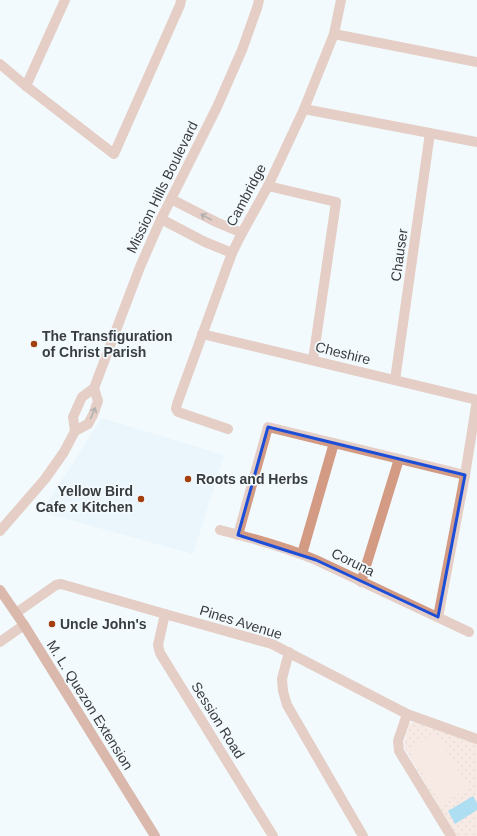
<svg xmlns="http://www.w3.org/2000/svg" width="477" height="836" viewBox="0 0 477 836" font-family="Arial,sans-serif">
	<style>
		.built { fill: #e0f2fa }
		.grass { fill: url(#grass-dots) }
		.garden { fill: #fcd7c8 }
		.water { fill: #5bbde5 }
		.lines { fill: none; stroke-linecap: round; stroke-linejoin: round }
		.minor { stroke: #d39a84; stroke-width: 10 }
		.tertiary { stroke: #d39a84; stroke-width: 10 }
		.secondary { stroke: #bc6a4a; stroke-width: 10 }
		.oneway { stroke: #685954 }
		.marked { fill: none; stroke: #1d4ed8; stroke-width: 3; stroke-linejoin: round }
		.poi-dot { fill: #a33f0c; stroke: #f3fafe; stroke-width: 1.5 }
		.labels { text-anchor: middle; stroke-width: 3.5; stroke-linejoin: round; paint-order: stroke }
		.street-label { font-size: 14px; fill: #3a3d3f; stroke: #f3fafe }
		.poi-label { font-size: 14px; font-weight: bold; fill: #3a3d3f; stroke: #f3fafe; text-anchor: start }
	</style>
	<defs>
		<pattern id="grass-dots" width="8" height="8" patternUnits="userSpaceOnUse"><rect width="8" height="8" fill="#fcd7c8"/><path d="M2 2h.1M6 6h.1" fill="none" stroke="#d9b9ad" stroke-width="1.8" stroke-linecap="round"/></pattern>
	</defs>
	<rect width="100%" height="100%" fill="#f3fafe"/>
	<path class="built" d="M 102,418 L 224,455 L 193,554 L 41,512 Z"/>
	<path class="grass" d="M 415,721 L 477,744 L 477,836 L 456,836 L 405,749 L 404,743 L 409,724 Z"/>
	<path class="garden" d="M 435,733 L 469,787 L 442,805 L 408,750 Z"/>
	<path class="water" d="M 473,796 L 477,803 L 477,810 L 455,824 L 448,811 Z"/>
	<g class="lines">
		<g class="minor">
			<path d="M 334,34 L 477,62"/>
			<path d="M 0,64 L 26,86 L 114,154 L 180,5 L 181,0"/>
			<path d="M 26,86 L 65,0"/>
			<path d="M 304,109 L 477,142"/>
			<path d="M 268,186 L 336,202 L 313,360"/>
			<path d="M 171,199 L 216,222 L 242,233"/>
			<path d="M 161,219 L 205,242 L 232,253"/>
			<path d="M 202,334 L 477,400"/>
			<path d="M 395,380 L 430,133"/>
			<path d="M 228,429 L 178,412 L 176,409 L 177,404 L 232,253 L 242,233 L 268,186 L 304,109 L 334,34 L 341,0"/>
			<path d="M 220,530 C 252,538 285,547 316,560 L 469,632"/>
			<path d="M 238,535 L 268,427 L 465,475"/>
			<path d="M 302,554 L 334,443"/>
			<path d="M 361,582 L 399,459"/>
			<path d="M 16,613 L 56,585 L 61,584 L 165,614 L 272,644 L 407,714 L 477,739"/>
			<path d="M 165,614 L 158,645 L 160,653 L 273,836"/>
			<path d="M 438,617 L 465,475 L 477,400"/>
			<path d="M 0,642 L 24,625"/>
			<path d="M 289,652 L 282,679 L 283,691 L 287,705 L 363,836"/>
			<path d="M 407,714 L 398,741 L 399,751 L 451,836"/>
		</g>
		<g class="tertiary">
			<path d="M 75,431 L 73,417 L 82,397 L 94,388 L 140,267 L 161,219 L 217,107 L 242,50 L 257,8 L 259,0"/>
			<path d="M 0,531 L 45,479 L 64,452 L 75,431 L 88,424 L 93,415 L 98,401 L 94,388"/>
		</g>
		<path class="secondary" d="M 0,590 L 24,625 L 155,836"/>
	</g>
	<defs><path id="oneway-shaft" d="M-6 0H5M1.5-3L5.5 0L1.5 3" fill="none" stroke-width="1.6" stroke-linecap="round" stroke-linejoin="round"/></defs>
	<g class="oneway">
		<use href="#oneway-shaft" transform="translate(206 217) rotate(-152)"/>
		<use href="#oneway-shaft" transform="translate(93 413) rotate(-67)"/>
	</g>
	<path d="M0 0H477V836H0ZM 268,427 L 465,475 L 438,617 L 316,560 L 238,535 Z" fill="#f3fafe" fill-opacity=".55" fill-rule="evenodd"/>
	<path class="marked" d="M 268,427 L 465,475 L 438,617 L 316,560 L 238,535 Z"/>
	<g class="poi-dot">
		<circle cx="34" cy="344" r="4"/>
		<circle cx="188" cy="479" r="4"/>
		<circle cx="141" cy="499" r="4"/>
		<circle cx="52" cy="624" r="4"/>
	</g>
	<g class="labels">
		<g class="street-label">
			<text transform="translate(162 187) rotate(-64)" y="5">Mission Hills Boulevard</text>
			<text transform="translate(246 195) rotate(-62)" y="5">Cambridge</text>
			<text transform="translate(399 255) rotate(-82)" y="5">Chauser</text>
			<text transform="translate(343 353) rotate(14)" y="5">Cheshire</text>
			<text transform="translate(353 562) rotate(26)" y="5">Coruna</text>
			<text transform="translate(241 622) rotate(17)" y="5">Pines Avenue</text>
			<text transform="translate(90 705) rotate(58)" y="5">M. L. Quezon Extension</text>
			<text transform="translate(218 720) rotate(58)" y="5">Session Road</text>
		</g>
		<g class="poi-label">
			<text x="42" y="341">The Transfiguration<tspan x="42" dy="16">of Christ Parish</tspan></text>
			<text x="196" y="484">Roots and Herbs</text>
			<text x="133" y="496" text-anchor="end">Yellow Bird<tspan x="133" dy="16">Cafe x Kitchen</tspan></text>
			<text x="60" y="629">Uncle John's</text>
		</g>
	</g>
</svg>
